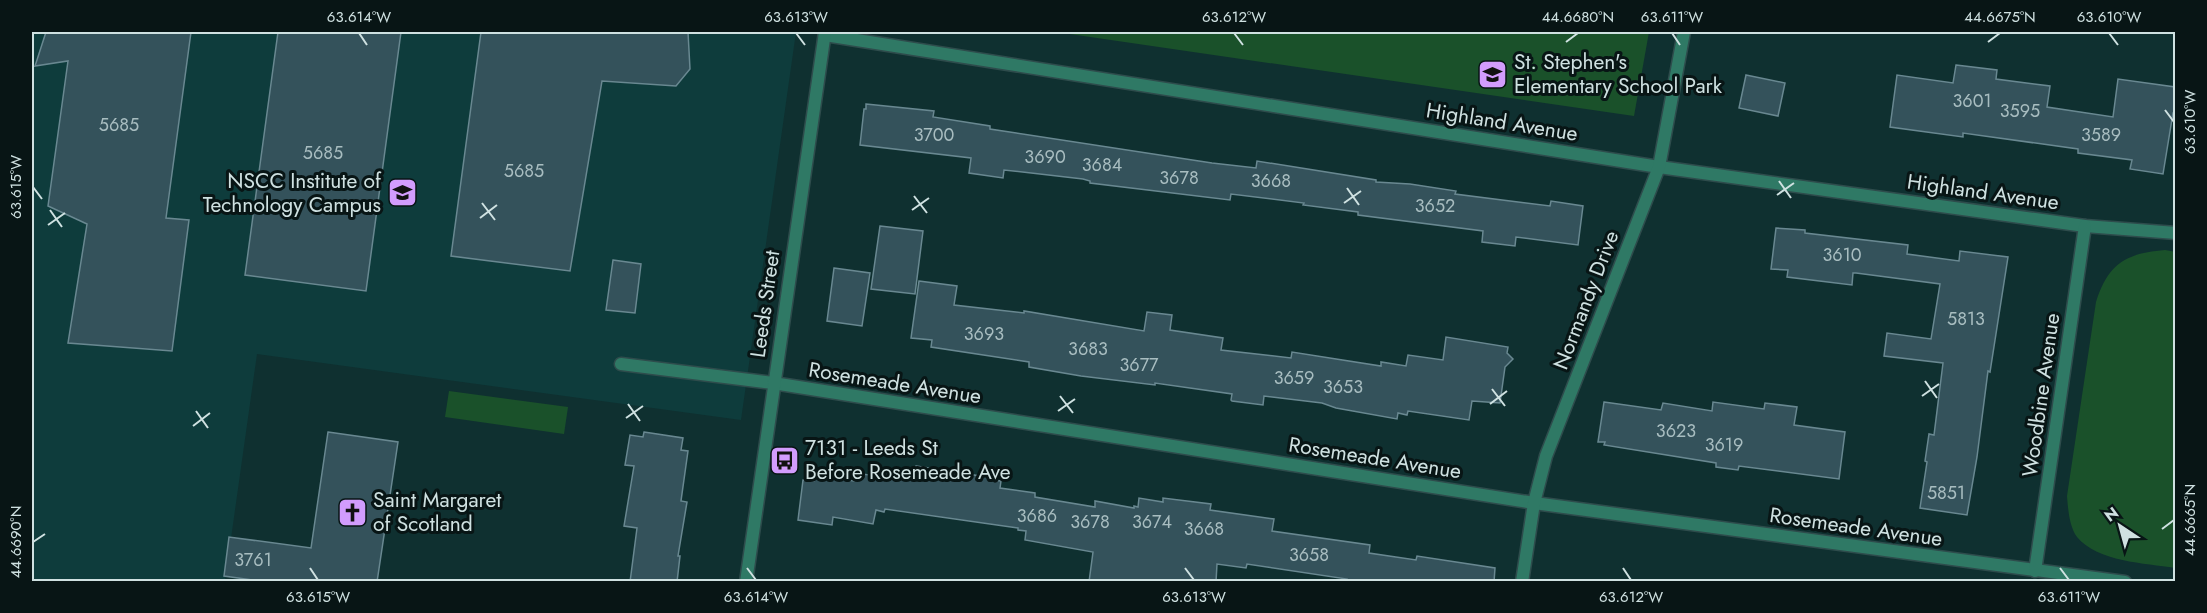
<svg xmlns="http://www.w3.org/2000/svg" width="2207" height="613" viewBox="0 0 2207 613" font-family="Jost,sans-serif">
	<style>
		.built { fill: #0e3c3c }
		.green { fill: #1a512a }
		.building { fill: #34525b; stroke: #698891; stroke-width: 1.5 }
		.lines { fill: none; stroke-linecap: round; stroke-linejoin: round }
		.service-casing { stroke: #2e4c4c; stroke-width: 15 }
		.minor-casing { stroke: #2e4c4c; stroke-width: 15 }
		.service { stroke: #2f7965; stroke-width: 12 }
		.minor { stroke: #2f7965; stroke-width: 12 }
		.ticks { fill: none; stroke: #cfe1e1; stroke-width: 2 }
		.labels { text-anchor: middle; stroke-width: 6; stroke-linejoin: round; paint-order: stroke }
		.number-label { font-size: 18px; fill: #a8bdc0 }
		.poi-label { font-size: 21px; fill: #cfe1e1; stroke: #081515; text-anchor: start }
		.street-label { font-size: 21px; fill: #cfe1e1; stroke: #081515 }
		.neatline { fill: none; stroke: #cfe1e1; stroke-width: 2 }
		.ticks-label { font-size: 15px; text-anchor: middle; fill: #cfe1e1 }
	</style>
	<rect width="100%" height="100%" fill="#0f3030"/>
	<path class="built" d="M 32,32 L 796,32 L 741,420 L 257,354 L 225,581 L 32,581 Z"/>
	<g class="green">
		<path d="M 1056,32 L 1649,32 L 1634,116 Z"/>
		<path d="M 2165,250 L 2176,252 L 2175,568 C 2145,563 2098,562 2077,537 C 2069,526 2068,508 2067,496 L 2096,302 C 2108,264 2126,253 2165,250 Z"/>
		<path d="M 449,391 L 568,407 L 564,434 L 445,417 Z"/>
	</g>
	<g class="building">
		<path d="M 46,32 L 191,32 L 166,218 L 189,220 L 172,351 L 68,343 L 87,224 L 48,206 L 68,61 L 35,66 Z"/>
		<path d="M 278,32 L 401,32 L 366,291 L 245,275 Z"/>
		<path d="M 481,32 L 688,32 L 690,69 L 676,86 L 602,81 L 570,271 L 451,256 Z"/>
		<path d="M 1956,65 L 1997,70 L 1996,79 L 2050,86 L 2047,107 L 2113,117 L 2118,79 L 2175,87 L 2175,113 L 2173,113 L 2163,174 L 2130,169 L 2132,160 L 2078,153 L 2078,149 L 1963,133 L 1963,137 L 1890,127 L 1897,75 L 1953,83 Z"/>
		<path d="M 1746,75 L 1785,83 L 1778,116 L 1739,108 Z"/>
		<path d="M 866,104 L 934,111 L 933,117 L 990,126 L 990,129 L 1212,163 L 1256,168 L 1257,161 L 1376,180 L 1376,182 L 1410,184 L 1456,191 L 1455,194 L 1550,206 L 1551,201 L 1583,206 L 1578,245 L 1516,237 L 1515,246 L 1482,242 L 1483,231 L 1358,215 L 1358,212 L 1303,205 L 1304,203 L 1231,194 L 1230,200 L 1090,183 L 1090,181 L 1083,179 L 1004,170 L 1003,178 L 969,173 L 971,158 L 860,145 L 864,109 L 866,109 Z"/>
		<path d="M 880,226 L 923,231 L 915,294 L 871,289 Z"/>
		<path d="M 1776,228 L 1805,230 L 1805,233 L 1908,245 L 1907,254 L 1959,261 L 1960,251 L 2008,257 L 1990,372 L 1988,371 L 1977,457 L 1967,515 L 1920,508 L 1927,462 L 1925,461 L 1929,434 L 1934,435 L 1943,363 L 1884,356 L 1887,333 L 1931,339 L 1940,284 L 1856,273 L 1853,273 L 1852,285 L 1787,277 L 1788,270 L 1771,269 Z"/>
		<path d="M 613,260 L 641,264 L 635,313 L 606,310 Z"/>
		<path d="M 834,268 L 870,273 L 862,326 L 827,321 Z"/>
		<path d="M 919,281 L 957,286 L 954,305 L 1024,313 L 1024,311 L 1144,331 L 1147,312 L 1172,315 L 1170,330 L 1223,338 L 1221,350 L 1291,358 L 1292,352 L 1381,366 L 1381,362 L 1406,366 L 1408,355 L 1443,360 L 1446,337 L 1508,347 L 1507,353 L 1513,359 L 1505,367 L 1500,403 L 1472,401 L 1469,420 L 1408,411 L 1407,415 L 1398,413 L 1397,419 L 1336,408 L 1322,403 L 1264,396 L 1263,405 L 1232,401 L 1231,400 L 1232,394 L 1155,383 L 1155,385 L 1081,376 L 1029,367 L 1029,362 L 931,347 L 932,340 L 911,338 Z"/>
		<path d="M 1604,402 L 1661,410 L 1663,403 L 1712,411 L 1713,402 L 1764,409 L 1765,403 L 1797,407 L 1794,425 L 1845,432 L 1839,479 L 1739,466 L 1738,470 L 1716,467 L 1716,463 L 1604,445 L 1605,442 L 1598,442 Z"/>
		<path d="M 328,432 L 398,442 L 377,582 L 266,582 L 224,576 L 229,537 L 311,548 Z"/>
		<path d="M 644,432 L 683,438 L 681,450 L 688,451 L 681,501 L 687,502 L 678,556 L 680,556 L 677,582 L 630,582 L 637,528 L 624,526 L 634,466 L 625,465 L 630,435 L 643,437 Z"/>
		<path d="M 916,466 L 993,478 L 993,480 L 1001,481 L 1000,488 L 1035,493 L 1035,497 L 1095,507 L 1095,501 L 1134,508 L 1134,506 L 1138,507 L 1139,498 L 1163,502 L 1163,498 L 1211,504 L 1210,510 L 1274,519 L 1272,531 L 1370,545 L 1369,553 L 1416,560 L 1417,556 L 1495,568 L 1494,582 L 1346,582 L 1347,579 L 1247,564 L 1246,568 L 1217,564 L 1216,582 L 1089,582 L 1093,552 L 1025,540 L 1026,531 L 1018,530 L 1018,528 L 885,509 L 884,512 L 876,510 L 873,524 L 833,517 L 832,525 L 798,520 L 803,480 L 814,481 L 815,476 L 854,481 L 855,473 L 869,475 L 870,469 L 914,476 Z"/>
	</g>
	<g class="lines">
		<defs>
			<path id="service" d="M 621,364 L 773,383"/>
			<g id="minor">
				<path d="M 825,35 L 1659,167 L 2085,226 L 2176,233"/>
				<path d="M 773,383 L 1534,503 L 2125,582"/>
				<path d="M 2035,571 L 2085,226"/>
				<path d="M 746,582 L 825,32"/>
				<path d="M 1522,582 L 1534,503 L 1546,456 L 1659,167 L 1684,32"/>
			</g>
		</defs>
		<use href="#service" class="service-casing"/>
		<use href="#minor" class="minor-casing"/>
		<use href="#service" class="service"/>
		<use href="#minor" class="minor"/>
	</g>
	<path class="ticks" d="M 359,33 L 367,45M 796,33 L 805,45M 1234,33 L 1243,45M 1672,33 L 1680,45M 2109,33 L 2118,45M 1566,42 L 1578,33M 1988,42 L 2000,33M 2165,110 L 2174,122M 1779,181 L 1791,198M 33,187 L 42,199M 1347,188 L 1359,205M 1777,195 L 1794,183M 914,196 L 927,213M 482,203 L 495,220M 1344,203 L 1361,191M 50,210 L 62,227M 912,210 L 929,198M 480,218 L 497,205M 48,225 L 65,213M 1925,381 L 1937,398M 1492,389 L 1505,406M 1060,396 L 1073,413M 1922,396 L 1939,384M 628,404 L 640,421M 1490,404 L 1507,391M 196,411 L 208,428M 1058,411 L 1075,399M 626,418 L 643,406M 193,426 L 210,413M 2162,529 L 2174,520M 33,542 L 45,534M 310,568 L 318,580M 747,568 L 756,580M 1185,568 L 1194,580M 1623,568 L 1631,580M 2060,568 L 2069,580"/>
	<defs>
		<symbol id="school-square" viewBox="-11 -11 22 22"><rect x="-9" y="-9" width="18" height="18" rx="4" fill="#d29cfd" stroke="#081515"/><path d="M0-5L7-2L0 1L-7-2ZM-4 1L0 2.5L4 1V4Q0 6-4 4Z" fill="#111"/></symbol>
		<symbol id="university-square" viewBox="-11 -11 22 22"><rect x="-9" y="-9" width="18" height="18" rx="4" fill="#d29cfd" stroke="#081515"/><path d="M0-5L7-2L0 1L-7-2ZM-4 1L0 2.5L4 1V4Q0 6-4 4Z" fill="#111"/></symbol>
		<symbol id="bus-square" viewBox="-11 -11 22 22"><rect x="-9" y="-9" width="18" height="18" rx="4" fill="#d29cfd" stroke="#081515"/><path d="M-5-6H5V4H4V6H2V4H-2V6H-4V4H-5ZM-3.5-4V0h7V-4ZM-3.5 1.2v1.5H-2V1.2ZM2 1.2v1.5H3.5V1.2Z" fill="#111"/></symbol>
		<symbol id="church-square" viewBox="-11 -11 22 22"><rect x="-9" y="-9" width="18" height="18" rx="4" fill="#d29cfd" stroke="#081515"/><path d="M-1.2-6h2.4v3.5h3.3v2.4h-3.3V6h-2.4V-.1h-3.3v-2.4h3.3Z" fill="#111"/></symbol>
	</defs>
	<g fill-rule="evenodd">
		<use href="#school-square" x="1476" y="58" width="33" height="33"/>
		<use href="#university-square" x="386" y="176" width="33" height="33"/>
		<use href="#bus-square" x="768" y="444" width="33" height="33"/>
		<use href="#church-square" x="336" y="496" width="33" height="33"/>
	</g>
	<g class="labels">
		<g class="number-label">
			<text x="1972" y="107">3601</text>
			<text x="2020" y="117">3595</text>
			<text x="119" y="131">5685</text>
			<text x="934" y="141">3700</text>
			<text x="2101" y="141">3589</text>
			<text x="323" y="159">5685</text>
			<text x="1045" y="163">3690</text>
			<text x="1102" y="171">3684</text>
			<text x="524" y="177">5685</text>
			<text x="1179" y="184">3678</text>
			<text x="1271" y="187">3668</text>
			<text x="1435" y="212">3652</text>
			<text x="1842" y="261">3610</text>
			<text x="1966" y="325">5813</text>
			<text x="984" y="340">3693</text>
			<text x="1088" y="355">3683</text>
			<text x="1139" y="371">3677</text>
			<text x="1294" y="384">3659</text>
			<text x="1343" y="393">3653</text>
			<text x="1676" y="437">3623</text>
			<text x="1724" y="451">3619</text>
			<text x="1946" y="499">5851</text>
			<text x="1037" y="522">3686</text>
			<text x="1090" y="528">3678</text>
			<text x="1152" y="528">3674</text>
			<text x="1204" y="535">3668</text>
			<text x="1309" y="561">3658</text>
			<text x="253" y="566">3761</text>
		</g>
		<g class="poi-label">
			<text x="1514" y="69">St. Stephen's<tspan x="1514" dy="24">Elementary School Park</tspan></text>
			<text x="381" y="188" text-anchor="end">NSCC Institute of<tspan x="381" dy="24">Technology Campus</tspan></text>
			<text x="805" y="455">7131 - Leeds St<tspan x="805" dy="24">Before Rosemeade Ave</tspan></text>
			<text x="373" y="507">Saint Margaret<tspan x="373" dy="24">of Scotland</tspan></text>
		</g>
		<g class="street-label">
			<text transform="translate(1502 122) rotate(9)" y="7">Highland Avenue</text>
			<text transform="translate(1983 192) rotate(8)" y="7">Highland Avenue</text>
			<text transform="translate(1586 300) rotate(-69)" y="7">Normandy Drive</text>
			<text transform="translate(765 304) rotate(-82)" y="7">Leeds Street</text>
			<text transform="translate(895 383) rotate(9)" y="7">Rosemeade Avenue</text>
			<text transform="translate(2041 395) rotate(-82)" y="7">Woodbine Avenue</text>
			<text transform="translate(1375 458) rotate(9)" y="7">Rosemeade Avenue</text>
			<text transform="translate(1856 527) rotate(8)" y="7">Rosemeade Avenue</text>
		</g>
	</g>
	<rect width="2207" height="613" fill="none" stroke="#081515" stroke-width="66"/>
	<g transform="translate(2120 526) rotate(324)" stroke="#081515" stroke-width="4.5" paint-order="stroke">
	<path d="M0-4.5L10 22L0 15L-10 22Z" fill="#cfe1e1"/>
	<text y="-9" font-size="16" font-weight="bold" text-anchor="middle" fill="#cfe1e1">N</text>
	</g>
	<rect x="33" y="33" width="2141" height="547" class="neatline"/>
	<g class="ticks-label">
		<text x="359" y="22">63.614°W</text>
		<text x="796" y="22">63.613°W</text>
		<text x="1234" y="22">63.612°W</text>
		<text x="1578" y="22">44.6680°N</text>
		<text x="1672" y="22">63.611°W</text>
		<text x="2000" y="22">44.6675°N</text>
		<text x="2109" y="22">63.610°W</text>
		<text transform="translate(2190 122) rotate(-90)" y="5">63.610°W</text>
		<text transform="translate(16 187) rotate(-90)" y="5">63.615°W</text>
		<text transform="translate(2190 520) rotate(-90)" y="5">44.6665°N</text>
		<text transform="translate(16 542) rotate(-90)" y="5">44.6690°N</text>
		<text x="318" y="602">63.615°W</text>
		<text x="756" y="602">63.614°W</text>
		<text x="1194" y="602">63.613°W</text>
		<text x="1631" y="602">63.612°W</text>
		<text x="2069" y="602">63.611°W</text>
	</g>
</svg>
